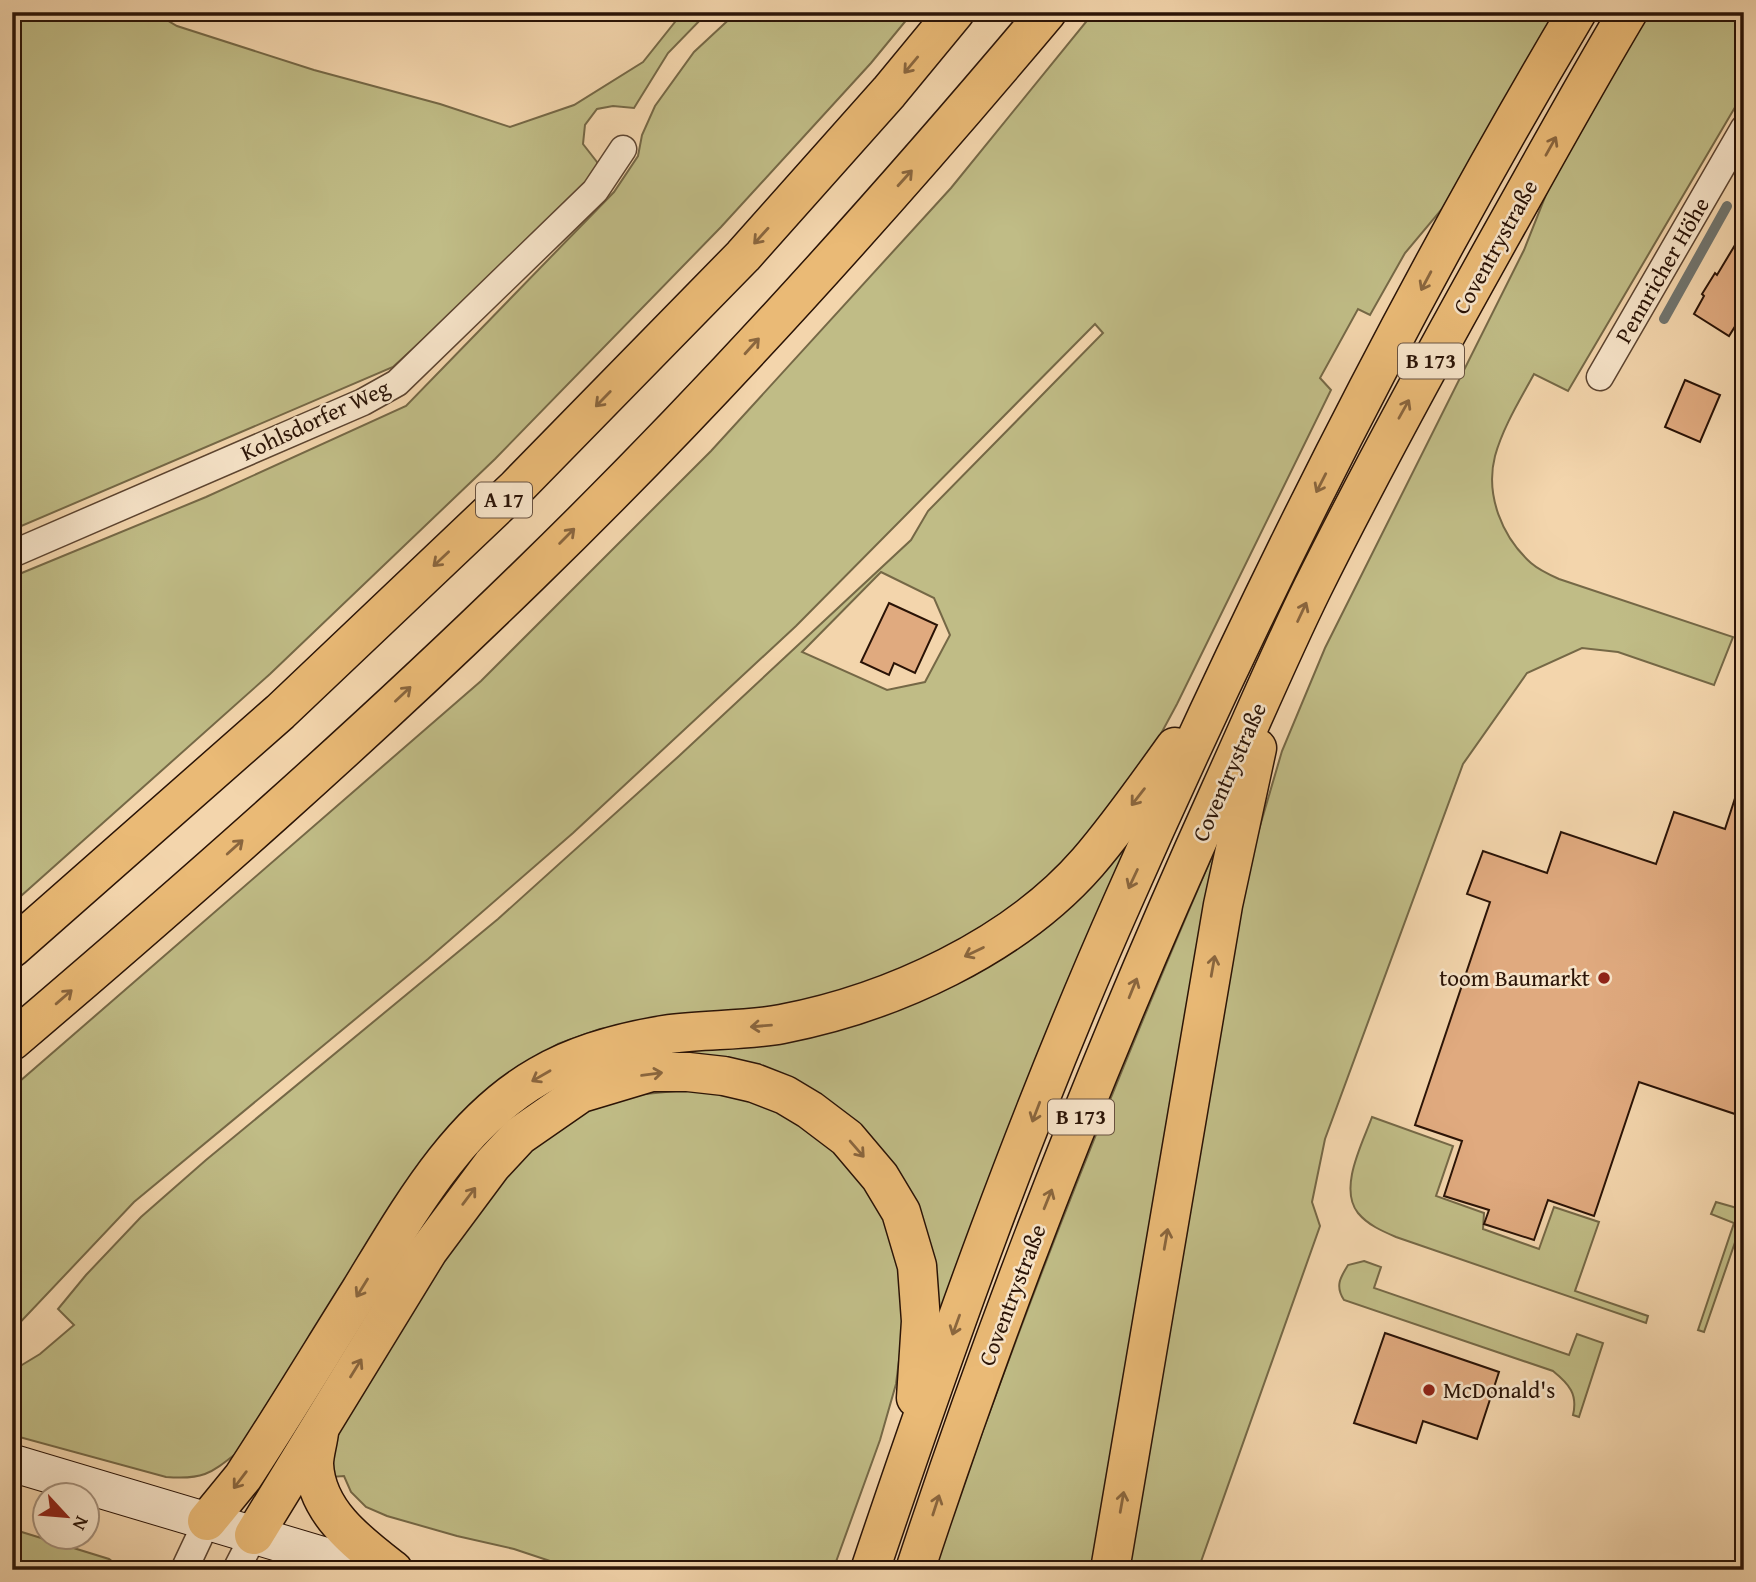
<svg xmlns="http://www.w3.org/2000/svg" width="1756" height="1582" viewBox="0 0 1756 1582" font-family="'Gentium Book Plus',serif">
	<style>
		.green { fill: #c0bc86; stroke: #756846; stroke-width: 2; fill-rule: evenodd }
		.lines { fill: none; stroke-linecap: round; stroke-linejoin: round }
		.stream { stroke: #71756f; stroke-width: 10 }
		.building { fill: #e0aa7f; stroke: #2a1306; stroke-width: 2 }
		.street-casing { stroke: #5c4430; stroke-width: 29 }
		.secondary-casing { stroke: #2a1306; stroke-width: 39 }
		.highway-casing { stroke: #2a1306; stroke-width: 41 }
		.street { stroke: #f7e4c9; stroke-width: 26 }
		.secondary { stroke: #f7e4c9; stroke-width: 37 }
		.highway { stroke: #eaba76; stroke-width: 38 }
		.oneway { stroke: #8a663e }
		.poi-dot { fill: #8f2418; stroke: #f7e4c9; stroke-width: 2.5 }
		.labels { text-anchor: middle; stroke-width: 5; stroke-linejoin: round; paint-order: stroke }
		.shield { fill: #f7e4c9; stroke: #685240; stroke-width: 2 }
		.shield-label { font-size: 21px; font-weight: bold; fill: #2a1306 }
		.street-label { font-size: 23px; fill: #2a1306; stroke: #f7e4c9 }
		.poi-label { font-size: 23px; fill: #2a1306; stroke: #f7e4c9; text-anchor: end }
	</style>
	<rect width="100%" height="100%" fill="#f3d5ac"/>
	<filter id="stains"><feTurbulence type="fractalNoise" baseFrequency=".00286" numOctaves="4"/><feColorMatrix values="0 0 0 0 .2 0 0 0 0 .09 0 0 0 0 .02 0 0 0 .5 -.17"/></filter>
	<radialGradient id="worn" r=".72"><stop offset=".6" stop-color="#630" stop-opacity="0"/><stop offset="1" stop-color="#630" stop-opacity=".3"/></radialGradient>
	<g class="green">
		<path d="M 12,12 L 153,12 L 177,26 L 314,70 L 440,104 L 510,127 L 574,105 L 643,62 L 683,12 L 708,12 L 668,53 L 634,108 L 613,106 L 597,109 L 585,125 L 583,144 L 597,162 L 597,180 L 393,367 L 12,530 Z"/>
		<path d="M 737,12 L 913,12 L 871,63 L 721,227 L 495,459 L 270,674 L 12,904 L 12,577 L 206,497 L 406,406 L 614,192 L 638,156 L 642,135 L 655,106 L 694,52 Z"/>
		<path d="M 1094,12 L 1555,12 L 1447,203 L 1405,253 L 1370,315 L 1358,309 L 1320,378 L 1331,390 L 1177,704 L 1136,780 L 1046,888 L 921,967 L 774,1012 L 668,1019 L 600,1029 L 558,1044 L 527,1065 L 238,1452 C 210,1474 203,1480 166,1477 L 12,1435 L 12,1371 L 40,1354 L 74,1325 L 58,1309 L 86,1275 L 141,1217 L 206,1160 L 498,919 L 679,756 L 911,540 L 928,511 L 1103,333 L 1095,324 L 796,626 L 573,833 L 428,959 L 134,1202 L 12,1331 L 12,1088 L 481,681 L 711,451 L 951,188 ZM 881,572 L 934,598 L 950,635 L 925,682 L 887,690 L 802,652 Z"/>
		<path d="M 1648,12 L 1744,12 L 1744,92 L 1568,391 L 1534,374 C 1520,400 1503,427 1495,456 C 1485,495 1502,537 1531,563 C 1539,570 1550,575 1559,579 L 1733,637 L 1714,685 L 1618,652 L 1582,648 L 1527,673 L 1463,764 L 1325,1139 L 1312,1202 L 1320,1226 L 1198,1570 L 1125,1570 L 1243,884 L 1282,751 L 1325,648 L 1524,250 L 1555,172 Z"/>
		<path d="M 1237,798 L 1094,1570 L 934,1570 C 1023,1307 1127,1052 1237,798 Z"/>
		<path d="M 1125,837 L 1132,842 L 939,1323 L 925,1260 L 792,1087 L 576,1085 L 282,1464 L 274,1459 L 453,1176 L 505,1120 L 607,1059 L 862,1017 Z"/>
		<path d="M 686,1090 L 718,1091 L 776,1109 L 838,1151 L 885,1216 L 898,1261 L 903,1299 L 902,1337 L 896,1384 L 880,1440 L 833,1570 L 577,1570 L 514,1549 L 457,1536 L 387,1516 L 366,1507 L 351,1492 L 344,1476 L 331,1477 L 337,1425 L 502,1173 L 586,1109 L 625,1096 Z"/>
		<path d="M 1372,1117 L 1453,1146 L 1436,1196 L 1484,1213 L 1483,1229 L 1539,1249 L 1554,1207 L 1599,1222 L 1575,1291 L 1648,1316 L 1646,1323 L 1396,1237 C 1382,1231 1368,1225 1358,1213 C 1338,1188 1363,1142 1372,1117 Z"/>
		<path d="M 1716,1202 L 1744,1210 L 1744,1226 L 1741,1225 L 1704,1332 L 1698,1330 L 1734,1223 L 1711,1214 Z"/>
		<path d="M 1364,1261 L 1381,1267 L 1374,1288 L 1569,1355 L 1577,1334 L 1603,1343 L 1579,1417 L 1573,1415 C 1578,1394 1569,1384 1553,1371 L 1344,1300 C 1335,1286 1340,1278 1348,1265 Z"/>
		<path d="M 12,1529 L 109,1559 L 123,1570 L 12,1570 Z"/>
	</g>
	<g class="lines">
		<path class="stream" d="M 1664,319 L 1727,206"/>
	</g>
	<g class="building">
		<path d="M 1744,230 L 1744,312 L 1729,336 L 1694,314 L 1704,296 L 1702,294 L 1715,273 L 1717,275 Z"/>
		<path d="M 1685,380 L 1720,395 L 1700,442 L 1665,427 Z"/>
		<path d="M 889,603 L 937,625 L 915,673 L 894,663 L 889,675 L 861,662 Z"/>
		<path d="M 1739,786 L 1744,787 L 1744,1117 L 1639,1082 L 1594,1216 L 1548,1200 L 1534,1240 L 1484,1224 L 1489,1210 L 1444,1196 L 1462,1141 L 1415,1125 L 1490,902 L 1467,894 L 1483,851 L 1547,873 L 1561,832 L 1656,864 L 1674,812 L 1725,829 Z"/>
		<path d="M 1385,1333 L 1499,1372 L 1477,1439 L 1423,1421 L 1416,1443 L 1354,1423 Z"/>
	</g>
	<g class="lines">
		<defs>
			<g id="street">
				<path d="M 1600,377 L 1744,128"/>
				<path d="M 12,554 L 363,402 L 397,383 L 595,191 L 623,149"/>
				<path d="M 184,1570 L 207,1521"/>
				<path d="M 236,1570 L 254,1535"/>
			</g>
			<path id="secondary" d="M 12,1463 L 371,1570"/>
			<g id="highway">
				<path d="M 12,948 L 280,712 L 516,488 L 743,256 L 889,92 L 955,12"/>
				<path d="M 12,1041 C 189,890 364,736 530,574 C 712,397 883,207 1047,12"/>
				<path d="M 319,1432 C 318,1442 314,1454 314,1464 C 316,1512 358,1543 393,1570"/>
				<path d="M 207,1521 L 243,1477 C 283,1416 321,1353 360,1291 C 408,1213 457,1123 539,1076 C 578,1053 625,1041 670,1034 C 707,1029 745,1031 782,1024 C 891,1003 1014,947 1088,862 C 1119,826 1147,786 1175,747"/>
				<path d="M 254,1535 L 428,1251 L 492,1165 L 519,1136 L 581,1093 L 651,1072 L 688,1072 L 724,1076 L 754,1083 L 785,1095 L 810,1110 L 847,1138 L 880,1177 L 901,1212 L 917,1266 L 921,1321 L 916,1398"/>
				<path d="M 870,1570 C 946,1345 1026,1119 1123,901 C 1257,597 1407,298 1577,12"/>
				<path d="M 915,1570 C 1002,1305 1105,1045 1220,791 C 1251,723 1280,654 1313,587 C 1373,466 1438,348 1504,230 C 1545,157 1585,84 1628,12"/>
				<path d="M 1110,1570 L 1223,905 L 1257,748"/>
			</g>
		</defs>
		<use href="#street" class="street-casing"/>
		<use href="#secondary" class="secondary-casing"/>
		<use href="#highway" class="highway-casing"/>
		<use href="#street" class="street"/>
		<use href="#secondary" class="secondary"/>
		<use href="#highway" class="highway"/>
	</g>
	<defs><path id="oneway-shaft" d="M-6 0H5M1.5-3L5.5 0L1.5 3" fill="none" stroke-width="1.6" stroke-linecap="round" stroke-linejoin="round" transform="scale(1.75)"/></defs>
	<g class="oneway">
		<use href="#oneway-shaft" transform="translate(911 65) rotate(130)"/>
		<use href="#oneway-shaft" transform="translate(1551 146) rotate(-61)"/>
		<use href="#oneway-shaft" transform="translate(905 178) rotate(-48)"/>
		<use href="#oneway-shaft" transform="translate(761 236) rotate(132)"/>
		<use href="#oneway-shaft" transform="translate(1426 281) rotate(118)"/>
		<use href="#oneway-shaft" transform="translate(752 346) rotate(-48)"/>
		<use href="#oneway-shaft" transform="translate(603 399) rotate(134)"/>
		<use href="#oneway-shaft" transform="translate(1404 409) rotate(-61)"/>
		<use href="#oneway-shaft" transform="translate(1321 483) rotate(117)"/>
		<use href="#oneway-shaft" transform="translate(567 536) rotate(-45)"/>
		<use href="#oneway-shaft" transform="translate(441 559) rotate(137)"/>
		<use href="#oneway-shaft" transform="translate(1302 612) rotate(-65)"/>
		<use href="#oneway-shaft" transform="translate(403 694) rotate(-43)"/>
		<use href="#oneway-shaft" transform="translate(1138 797) rotate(128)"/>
		<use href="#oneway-shaft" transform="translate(235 847) rotate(-42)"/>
		<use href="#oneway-shaft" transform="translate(1133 879) rotate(115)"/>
		<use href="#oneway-shaft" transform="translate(974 952) rotate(154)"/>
		<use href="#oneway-shaft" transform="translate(1213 966) rotate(-80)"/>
		<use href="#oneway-shaft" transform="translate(1133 988) rotate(-68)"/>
		<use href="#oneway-shaft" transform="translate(64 997) rotate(-41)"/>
		<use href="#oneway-shaft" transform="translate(761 1026) rotate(175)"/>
		<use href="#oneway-shaft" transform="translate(652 1074) rotate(-8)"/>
		<use href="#oneway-shaft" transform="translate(541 1076) rotate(150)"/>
		<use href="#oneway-shaft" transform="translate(1036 1112) rotate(111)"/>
		<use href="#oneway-shaft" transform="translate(857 1149) rotate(49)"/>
		<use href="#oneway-shaft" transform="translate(469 1196) rotate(-53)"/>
		<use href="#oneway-shaft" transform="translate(1048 1199) rotate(-68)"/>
		<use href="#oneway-shaft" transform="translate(1166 1239) rotate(-80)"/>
		<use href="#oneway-shaft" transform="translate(362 1288) rotate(122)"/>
		<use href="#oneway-shaft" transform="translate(956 1325) rotate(110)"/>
		<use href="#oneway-shaft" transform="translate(356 1368) rotate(-58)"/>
		<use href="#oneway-shaft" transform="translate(240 1480) rotate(127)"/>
		<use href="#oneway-shaft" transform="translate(1122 1502) rotate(-80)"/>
		<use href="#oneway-shaft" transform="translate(936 1505) rotate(-72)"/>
	</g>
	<g class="poi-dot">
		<circle cx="1604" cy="978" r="7"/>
		<circle cx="1429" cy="1390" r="7"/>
	</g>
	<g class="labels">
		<g class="shield">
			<rect x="1398" y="343.5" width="66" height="35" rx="5"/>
			<rect x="476" y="482.5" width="56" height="35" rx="5"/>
			<rect x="1048" y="1099.5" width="66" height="35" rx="5"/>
		</g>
		<g class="shield-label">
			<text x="1431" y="368">B 173</text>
			<text x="504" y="507">A 17</text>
			<text x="1081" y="1124">B 173</text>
		</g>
		<g class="street-label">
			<text transform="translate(1495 247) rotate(-61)" y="8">Coventrystraße</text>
			<text transform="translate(1662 270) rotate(-60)" y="8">Pennricher Höhe</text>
			<text transform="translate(315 420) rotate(-25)" y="8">Kohlsdorfer Weg</text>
			<text transform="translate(1229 772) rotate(-66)" y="8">Coventrystraße</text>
			<text transform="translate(1012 1295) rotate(-69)" y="8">Coventrystraße</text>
		</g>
		<g class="poi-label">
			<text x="1590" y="986">toom Baumarkt</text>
			<text x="1443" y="1398" text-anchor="start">McDonald's</text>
		</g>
	</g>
	<rect width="1756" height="1582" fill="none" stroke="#f3d5ac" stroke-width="42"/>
	<rect x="14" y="14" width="1728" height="1554" fill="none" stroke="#2a1306" stroke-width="3.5"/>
	<rect x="21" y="21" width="1714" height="1540" fill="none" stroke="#2a1306" stroke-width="2"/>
	<g transform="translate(66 1516) rotate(116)"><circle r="33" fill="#f7e4c9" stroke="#a5907b" stroke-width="2"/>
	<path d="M0-5L12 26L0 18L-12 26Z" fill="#8f2418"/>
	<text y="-10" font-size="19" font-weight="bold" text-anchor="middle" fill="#2a1306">N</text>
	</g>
	<rect width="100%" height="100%" filter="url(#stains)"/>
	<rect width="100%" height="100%" fill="url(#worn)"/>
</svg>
